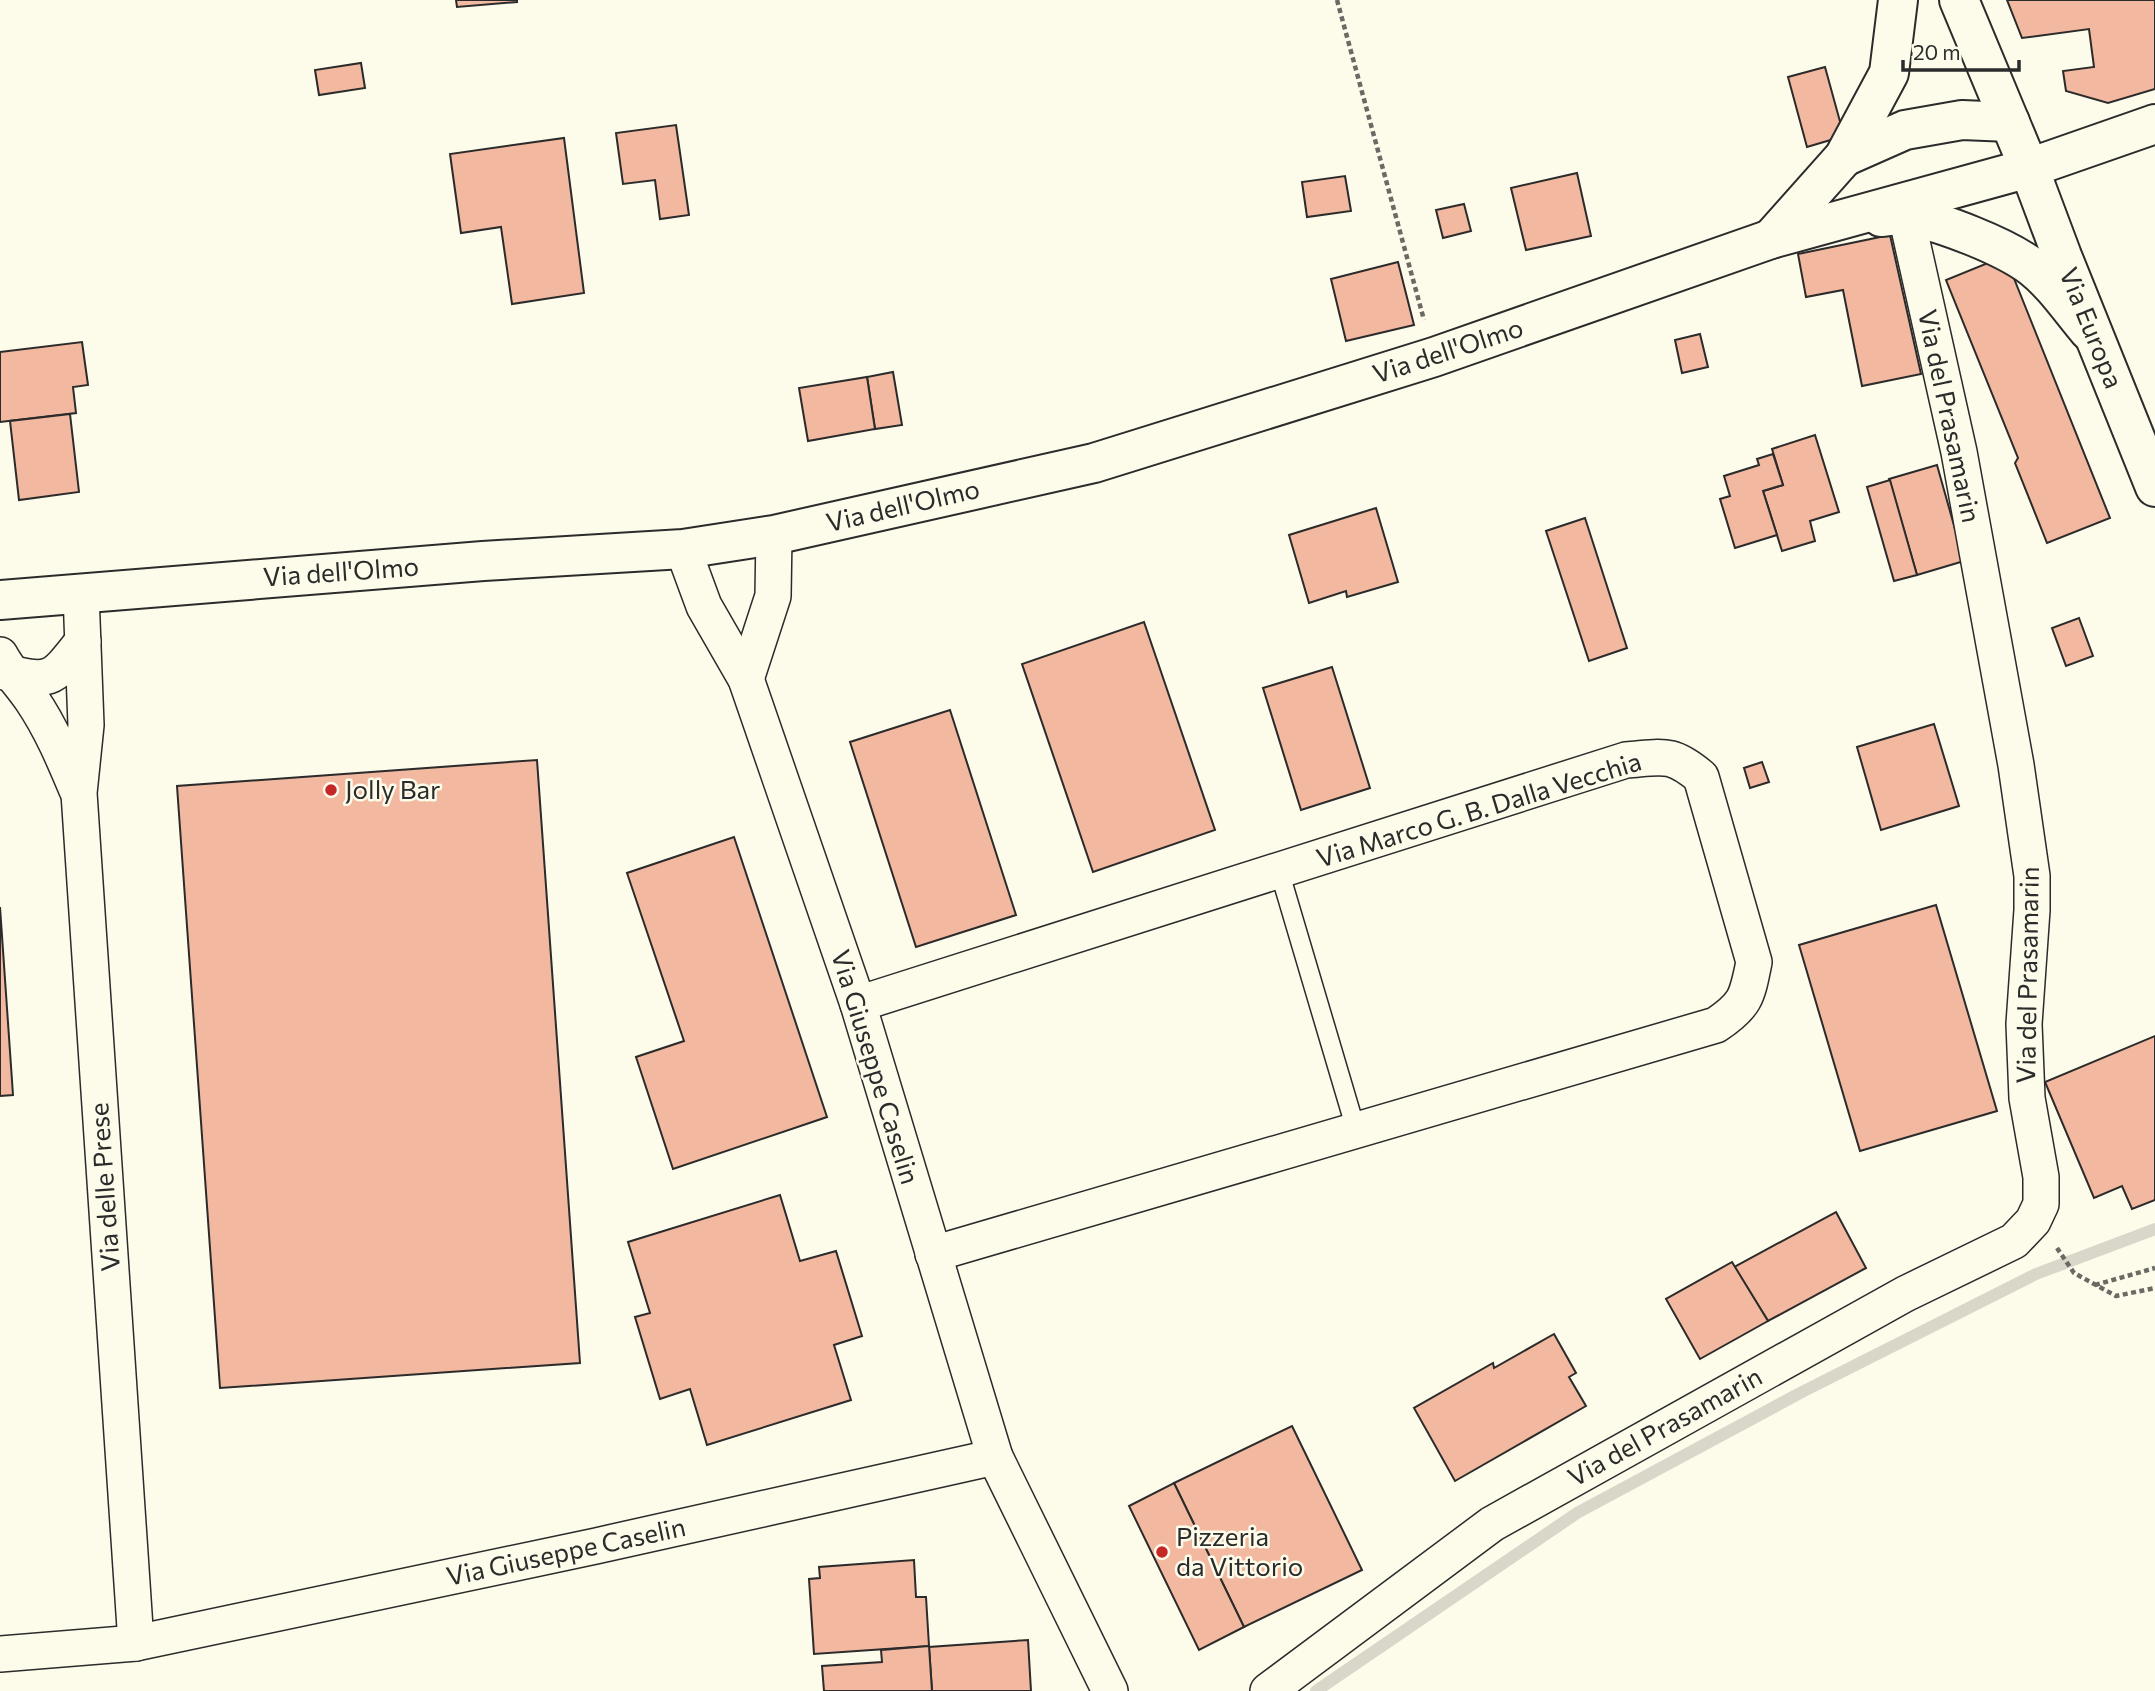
<svg xmlns="http://www.w3.org/2000/svg" width="2155" height="1691" viewBox="0 0 2155 1691" font-family="Commissioner,sans-serif">
	<style>
		.lines { fill: none; stroke-linecap: round; stroke-linejoin: round }
		.stream { stroke: #d8d7c9; stroke-width: 12 }
		.building { fill: #f2b8a0; stroke: #2b2b2b; stroke-width: 2 }
		.service-casing { stroke: #2b2b2b; stroke-width: 21 }
		.minor-casing { stroke: #2b2b2b; stroke-width: 38 }
		.tertiary-casing { stroke: #2b2b2b; stroke-width: 42 }
		.secondary-casing { stroke: #2b2b2b; stroke-width: 42 }
		.primary-casing { stroke: #2b2b2b; stroke-width: 42 }
		.path { stroke: #6a6964; stroke-width: 4.5; stroke-dasharray: 5 3.5; stroke-linecap: butt }
		.service { stroke: #fdfbea; stroke-width: 18 }
		.minor { stroke: #fdfbea; stroke-width: 35 }
		.tertiary { stroke: #fdfbea; stroke-width: 38 }
		.secondary { stroke: #fdfbea; stroke-width: 38 }
		.primary { stroke: #fdfbea; stroke-width: 38 }
		.poi-dot { fill: #c62828; stroke: #fdfbea; stroke-width: 2.5 }
		.labels { text-anchor: middle; stroke-width: 5; stroke-linejoin: round; paint-order: stroke }
		.street-label { font-size: 26px; fill: #2b2b2b; stroke: #fdfbea }
		.poi-label { font-size: 26px; fill: #2b2b2b; stroke: #fdfbea; text-anchor: start }
	</style>
	<rect width="100%" height="100%" fill="#fdfbea"/>
	<g class="lines">
		<path class="stream" d="M 1316,1691 L 1577,1513 L 1802,1392 L 2036,1274 L 2155,1229"/>
	</g>
	<g class="building">
		<path d="M 456,0 L 517,0 L 517,2 L 457,7 Z"/>
		<path d="M 2007,0 L 2155,0 L 2155,89 L 2108,103 L 2066,91 L 2063,71 L 2094,67 L 2089,29 L 2022,38 Z"/>
		<path d="M 361,63 L 365,88 L 319,95 L 315,70 Z"/>
		<path d="M 1825,67 L 1844,136 L 1807,147 L 1788,77 Z"/>
		<path d="M 676,125 L 689,215 L 660,219 L 655,180 L 623,184 L 616,133 Z"/>
		<path d="M 564,138 L 584,293 L 512,304 L 501,227 L 461,233 L 450,154 Z"/>
		<path d="M 1577,173 L 1591,236 L 1526,250 L 1511,188 Z"/>
		<path d="M 1345,176 L 1351,211 L 1307,217 L 1302,182 Z"/>
		<path d="M 1464,204 L 1471,231 L 1443,238 L 1436,210 Z"/>
		<path d="M 1890,235 L 1921,374 L 1862,386 L 1843,290 L 1806,297 L 1798,254 Z"/>
		<path d="M 2005,256 L 2110,518 L 2047,543 L 2015,463 L 2018,458 L 1946,280 Z"/>
		<path d="M 1398,262 L 1414,325 L 1346,341 L 1331,279 Z"/>
		<path d="M 1700,334 L 1708,367 L 1682,373 L 1675,340 Z"/>
		<path d="M 82,342 L 88,385 L 73,387 L 76,413 L 0,422 L 0,352 Z"/>
		<path d="M 893,372 L 902,425 L 875,429 L 867,377 Z"/>
		<path d="M 867,377 L 875,429 L 808,441 L 799,388 Z"/>
		<path d="M 70,414 L 79,492 L 19,500 L 10,421 Z"/>
		<path d="M 1815,435 L 1839,512 L 1810,521 L 1815,541 L 1782,551 L 1763,491 L 1783,485 L 1772,449 Z"/>
		<path d="M 1773,454 L 1783,485 L 1763,491 L 1777,535 L 1735,548 L 1720,499 L 1730,496 L 1724,476 L 1759,465 L 1757,459 Z"/>
		<path d="M 1937,465 L 1964,561 L 1917,575 L 1889,479 Z"/>
		<path d="M 1890,480 L 1917,575 L 1894,581 L 1867,487 Z"/>
		<path d="M 1376,508 L 1398,582 L 1347,597 L 1346,591 L 1309,603 L 1289,535 Z"/>
		<path d="M 1585,518 L 1627,648 L 1589,661 L 1546,531 Z"/>
		<path d="M 2079,618 L 2093,656 L 2066,666 L 2052,628 Z"/>
		<path d="M 1144,622 L 1215,830 L 1093,872 L 1022,664 Z"/>
		<path d="M 1332,667 L 1370,788 L 1301,810 L 1263,688 Z"/>
		<path d="M 950,710 L 1016,915 L 916,947 L 850,742 Z"/>
		<path d="M 1934,724 L 1959,806 L 1881,830 L 1857,747 Z"/>
		<path d="M 537,760 L 580,1363 L 220,1388 L 177,786 Z"/>
		<path d="M 1762,762 L 1769,782 L 1750,788 L 1744,768 Z"/>
		<path d="M 734,837 L 827,1117 L 673,1169 L 636,1057 L 684,1041 L 627,873 Z"/>
		<path d="M 1936,905 L 1997,1111 L 1860,1151 L 1799,945 Z"/>
		<path d="M 0,907 L 13,1095 L 0,1096 Z"/>
		<path d="M 2155,1036 L 2155,1200 L 2132,1209 L 2122,1186 L 2094,1198 L 2045,1082 Z"/>
		<path d="M 780,1195 L 800,1261 L 836,1251 L 862,1336 L 834,1345 L 851,1400 L 707,1445 L 690,1389 L 660,1399 L 635,1317 L 650,1313 L 628,1242 Z"/>
		<path d="M 1836,1212 L 1866,1268 L 1768,1321 L 1734,1267 Z"/>
		<path d="M 1732,1262 L 1768,1321 L 1700,1359 L 1666,1299 Z"/>
		<path d="M 1554,1334 L 1576,1373 L 1569,1377 L 1586,1406 L 1455,1481 L 1414,1408 L 1493,1363 L 1494,1368 Z"/>
		<path d="M 1292,1426 L 1362,1570 L 1244,1627 L 1174,1483 Z"/>
		<path d="M 1174,1483 L 1244,1627 L 1199,1650 L 1129,1506 Z"/>
		<path d="M 914,1560 L 916,1597 L 926,1597 L 929,1646 L 814,1654 L 809,1579 L 820,1578 L 819,1567 Z"/>
		<path d="M 1028,1640 L 1031,1691 L 932,1691 L 929,1647 Z"/>
		<path d="M 929,1646 L 932,1691 L 824,1691 L 822,1666 L 882,1662 L 881,1650 Z"/>
	</g>
	<g class="lines">
		<defs>
			<path id="service" d="M 1279,870 L 1356,1130"/>
			<g id="minor">
				<path d="M 683,549 L 704,606 L 746,679 L 858,1004 L 995,1457 L 1110,1691"/>
				<path d="M 81,594 L 86,725 L 79,793 L 136,1643"/>
				<path d="M 0,655 C 9,672 21,684 32,700 C 51,728 64,759 77,790"/>
				<path d="M 0,671 C 51,683 51,682 83,641"/>
				<path d="M 746,679 L 773,596 L 774,535"/>
				<path d="M 858,1004 L 1626,760 C 1664,757 1671,752 1701,777 L 1754,962 C 1747,997 1746,1005 1716,1025 L 933,1254"/>
				<path d="M 0,1654 L 136,1643 L 596,1546 L 995,1457"/>
				<path d="M 1268,1691 L 1492,1524 L 1905,1294 L 2014,1241 L 2033,1221 L 2041,1204 L 2041,1177 L 2027,1098 L 2024,1024 L 2032,910 L 2032,876 L 2016,765 L 1959,452 L 1906,215"/>
			</g>
			<path id="tertiary" d="M 2029,168 L 2155,124"/>
			<g id="secondary">
				<path d="M 1844,157 L 1905,130 L 1962,120 L 2010,122"/>
				<path d="M 1881,217 C 1890,216 1899,214 1908,216 C 1942,222 2004,246 2032,267 C 2054,284 2071,310 2089,331"/>
				<path d="M 1771,239 L 1844,157 L 1889,73 L 1898,0"/>
				<path d="M 0,600 L 483,561 L 683,549 L 774,535 L 1094,463 L 1434,357 L 1771,239 L 2029,168"/>
			</g>
			<path id="primary" d="M 1959,0 L 2029,168 L 2062,256 L 2155,487"/>
		</defs>
		<use href="#service" class="service-casing"/>
		<use href="#minor" class="minor-casing"/>
		<use href="#tertiary" class="tertiary-casing"/>
		<use href="#secondary" class="secondary-casing"/>
		<use href="#primary" class="primary-casing"/>
		<g class="path">
			<path d="M 1337,0 L 1424,320"/>
			<path d="M 2057,1248 L 2074,1273 L 2116,1296 L 2155,1288"/>
			<path d="M 2095,1285 L 2155,1268"/>
		</g>
		<use href="#service" class="service"/>
		<use href="#minor" class="minor"/>
		<use href="#tertiary" class="tertiary"/>
		<use href="#secondary" class="secondary"/>
		<use href="#primary" class="primary"/>
	</g>
	<g class="poi-dot">
		<circle cx="331" cy="790" r="7"/>
		<circle cx="1162" cy="1552" r="7"/>
	</g>
	<g class="labels">
		<g class="street-label">
			<text transform="translate(2091 328) rotate(68)" y="9">Via Europa</text>
			<text transform="translate(1448 351) rotate(-18)" y="9">Via dell'Olmo</text>
			<text transform="translate(1949 416) rotate(78)" y="9">Via del Prasamarin</text>
			<text transform="translate(903 506) rotate(-13)" y="9">Via dell'Olmo</text>
			<text transform="translate(341 572) rotate(-4)" y="9">Via dell'Olmo</text>
			<text transform="translate(1479 810) rotate(-17)" y="9">Via Marco G. B. Dalla Vecchia</text>
			<text transform="translate(2028 975) rotate(-89)" y="9">Via del Prasamarin</text>
			<text transform="translate(875 1067) rotate(73)" y="9">Via Giuseppe Caselin</text>
			<text transform="translate(105 1187) rotate(-94)" y="9">Via delle Prese</text>
			<text transform="translate(1665 1427) rotate(-29)" y="9">Via del Prasamarin</text>
			<text transform="translate(566 1552) rotate(-12)" y="9">Via Giuseppe Caselin</text>
		</g>
		<g class="poi-label">
			<text x="345" y="799">Jolly Bar</text>
			<text x="1176" y="1546">Pizzeria<tspan x="1176" dy="30">da Vittorio</tspan></text>
		</g>
	</g>
	<path d="M1903 60v10h116v-10" fill="none" stroke="#2b2b2b" stroke-width="3.5"/>
	<text x="1913" y="60" font-size="21" fill="#2b2b2b" stroke="#fdfbea" stroke-width="5" paint-order="stroke">20 m</text>
</svg>
